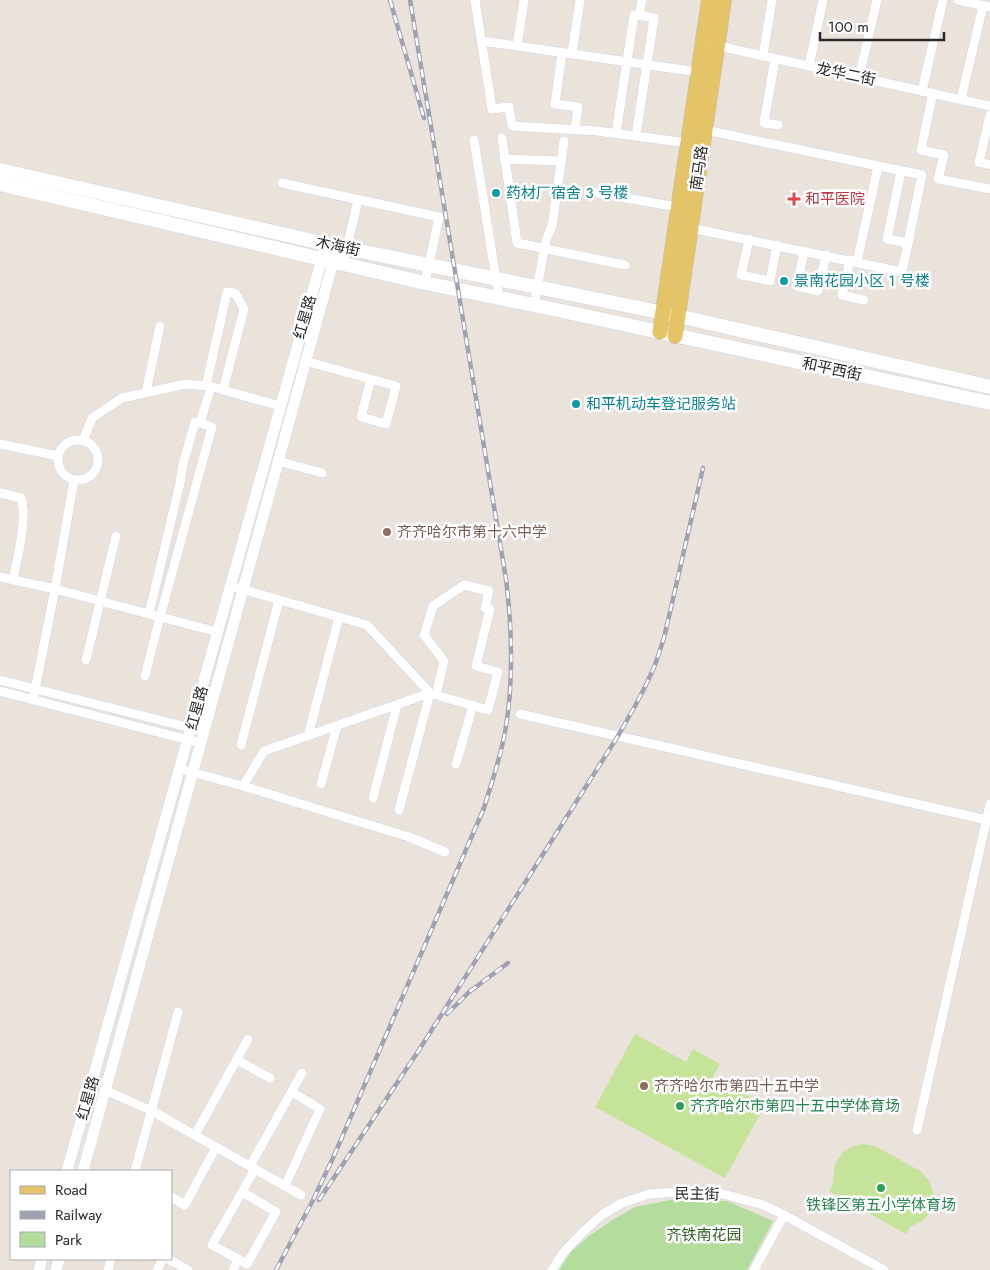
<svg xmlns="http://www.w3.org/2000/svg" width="990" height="1270" viewBox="0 0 990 1270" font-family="Jost,'Noto Sans SC',sans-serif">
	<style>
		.green { fill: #b4dc9c }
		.pitch { fill: #c5e399 }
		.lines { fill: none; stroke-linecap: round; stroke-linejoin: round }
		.minor-casing { stroke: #d1d4e1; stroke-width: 10 }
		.tertiary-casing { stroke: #d1d4e1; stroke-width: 12 }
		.secondary-casing { stroke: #d1d4e1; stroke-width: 15 }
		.primary-casing { stroke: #c3c3c3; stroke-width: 16 }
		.minor { stroke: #fff; stroke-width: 9 }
		.tertiary { stroke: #fff; stroke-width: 11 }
		.secondary { stroke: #fff; stroke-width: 14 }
		.primary { stroke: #e4c466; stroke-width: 15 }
		.rail-casing { stroke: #9fa2b2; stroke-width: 4.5 }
		.rail { stroke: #fff; stroke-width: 2.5; stroke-dasharray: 8; stroke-linecap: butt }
		.culture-dot { fill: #0f9aa8; stroke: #fff; stroke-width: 2 }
		.health-dot { fill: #e0444e; stroke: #fff; stroke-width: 2 }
		.education-dot { fill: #8d6e63; stroke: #fff; stroke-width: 2 }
		.leisure-dot { fill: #2e9e5b; stroke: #fff; stroke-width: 2 }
		.labels { text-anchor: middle; stroke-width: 5; stroke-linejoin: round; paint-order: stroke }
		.street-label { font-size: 15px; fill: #292929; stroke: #fff }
		.culture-label { font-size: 15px; fill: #0d838f; stroke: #fff; text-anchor: start }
		.health-label { font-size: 15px; fill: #be3a42; stroke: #fff; text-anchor: start }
		.education-label { font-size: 15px; fill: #785e54; stroke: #fff; text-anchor: start }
		.leisure-label { font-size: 15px; fill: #27864d; stroke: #fff; text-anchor: start }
		.park-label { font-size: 15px; fill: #2e5f20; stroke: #fff }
	</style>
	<rect width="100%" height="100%" fill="#eae3dc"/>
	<path class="green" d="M 675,1199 L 701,1199 L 727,1201 L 773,1221 L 747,1270 L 559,1270 L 571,1252 L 589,1236 L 614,1219 L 635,1207 Z"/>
	<g class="pitch">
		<path d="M 635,1034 L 686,1062 L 693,1049 L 720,1064 L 713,1077 L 765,1105 L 725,1178 L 595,1107 Z"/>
		<path d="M 863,1144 L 875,1146 L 922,1172 L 929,1181 L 933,1192 L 933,1203 L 929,1214 L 922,1221 L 910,1227 L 906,1234 L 829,1191 L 833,1184 L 835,1164 L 843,1152 L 853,1146 Z"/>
	</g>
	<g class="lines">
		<defs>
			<g id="minor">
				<path d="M 475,0 L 492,109 L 509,107 L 512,126 L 597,131 L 688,143"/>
				<path d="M 958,0 L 990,7"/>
				<path d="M 482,41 L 698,72"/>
				<path d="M 714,45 L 990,106"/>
				<path d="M 517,46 L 524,0"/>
				<path d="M 562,53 L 555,104 L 578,107 L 575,129"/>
				<path d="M 572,54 L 580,0"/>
				<path d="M 763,56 L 772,0"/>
				<path d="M 775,59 L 764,123 L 778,125"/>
				<path d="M 809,66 L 823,0"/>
				<path d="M 859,77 L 877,0"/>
				<path d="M 922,91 L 943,0"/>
				<path d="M 933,93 L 921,150 L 944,155 L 938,179 L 990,189"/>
				<path d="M 961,99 L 983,6"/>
				<path d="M 990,115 L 979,162 L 990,165"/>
				<path d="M 617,127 L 634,15"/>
				<path d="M 637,129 L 654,18 L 639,15 L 642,0"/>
				<path d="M 502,138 L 517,243 L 625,265"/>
				<path d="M 474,140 L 499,298"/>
				<path d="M 504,159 L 561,161"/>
				<path d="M 901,171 L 887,239 L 908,243"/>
				<path d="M 282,183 L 439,217 L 425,283"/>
				<path d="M 591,192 L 678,207"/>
				<path d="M 691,228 L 902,272 L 922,175 L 705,130"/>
				<path d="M 749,239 L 741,275 L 770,281 L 777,245"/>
				<path d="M 804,251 L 797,286 L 818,291 L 826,255"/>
				<path d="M 850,260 L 842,295 L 864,300"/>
				<path d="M 857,262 L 877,171"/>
				<path d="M 343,264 L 358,200"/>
				<path d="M 534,305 L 546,240 L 552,226 L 564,141"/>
				<path d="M 305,361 L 396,386 L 386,424 L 361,417 L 371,379"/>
				<path d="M 206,386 L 227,292 L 235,293 L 244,309 L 223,390"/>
				<path d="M 146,392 L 160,326"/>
				<circle cx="78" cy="460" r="20"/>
				<path d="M 83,441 L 92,418 L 122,398 L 185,384 L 209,386 L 280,406"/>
				<path d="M 0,444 L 58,456"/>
				<path d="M 278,461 L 322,473"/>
				<path d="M 0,493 L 21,498 C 28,519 17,558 13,580"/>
				<path d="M 0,577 L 55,589 L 160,617 L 212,427 L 200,423 L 211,387"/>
				<path d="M 149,614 L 180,483 L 183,464 L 195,422 L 200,423"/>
				<path d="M 86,660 L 116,536"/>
				<path d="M 145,676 L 160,617 L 218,632"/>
				<path d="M 0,680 L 203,731"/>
				<path d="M 0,691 L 200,743"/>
				<path d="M 33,700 L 55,589 L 74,480"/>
				<path d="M 520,714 L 987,820 L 990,817"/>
				<path d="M 308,736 L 339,617"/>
				<path d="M 241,745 L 279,600"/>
				<path d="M 456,764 L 473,705"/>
				<path d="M 180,769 L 243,786 L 264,751 L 430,693 L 367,625 L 238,588"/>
				<path d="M 321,784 L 337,726"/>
				<path d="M 243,786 L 409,837 L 445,852"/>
				<path d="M 373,798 L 397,705"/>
				<path d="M 399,810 L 430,693 L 436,695 L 488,710 L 498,672 L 476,666 L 490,609 L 485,608 L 489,591 L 464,585 L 433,606 L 424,635 L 444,661 L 436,695"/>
				<path d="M 237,1060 L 270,1078"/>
				<path d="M 105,1090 L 152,1111 L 301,1195"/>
				<path d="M 917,1130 L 990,804"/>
				<path d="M 195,1135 L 248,1039"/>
				<path d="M 250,1166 L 302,1073"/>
				<path d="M 135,1171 L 178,1012"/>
				<path d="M 285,1186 L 320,1109 L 292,1092"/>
				<path d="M 242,1192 L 276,1212 L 247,1264 L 212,1245 L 255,1169"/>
				<path d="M 171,1197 L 185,1205 L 216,1147"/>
				<path d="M 168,1259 L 188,1270"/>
				<path d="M 108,1270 L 111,1259"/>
				<path d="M 157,1270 L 163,1259"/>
				<path d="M 233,1270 L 238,1259"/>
				<path d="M 552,1270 L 563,1253 L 584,1231 L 603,1214 L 622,1203 L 649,1194 L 692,1191 L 716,1192 L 763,1205 L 784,1215 L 884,1270"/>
				<path d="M 754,1270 L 784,1215"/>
			</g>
			<g id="tertiary">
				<path d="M 67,1171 L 326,244"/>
				<path d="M 83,1171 L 335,255"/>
				<path d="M 39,1270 L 42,1259"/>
				<path d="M 56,1270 L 59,1259"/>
			</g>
			<g id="secondary">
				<path d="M 0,170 L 326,244 L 678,316 L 990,387"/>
				<path d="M 0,184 L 425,283 L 534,305 L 990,403"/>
			</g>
			<g id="primary">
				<path d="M 660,332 L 709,0"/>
				<path d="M 675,336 L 724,0"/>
			</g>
		</defs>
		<use href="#minor" class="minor-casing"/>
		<use href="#tertiary" class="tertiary-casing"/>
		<use href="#secondary" class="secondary-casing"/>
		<use href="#primary" class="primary-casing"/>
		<use href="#minor" class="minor"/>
		<use href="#tertiary" class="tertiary"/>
		<use href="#secondary" class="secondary"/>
		<use href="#primary" class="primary"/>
		<defs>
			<g id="rail">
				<path d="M 390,0 L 424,118"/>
				<path d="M 447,1014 L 469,992 L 508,963"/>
				<path d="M 319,1200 L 419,1050 L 618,736 L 635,706 L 645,687 L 655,665 L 664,638 L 703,468"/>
				<path d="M 276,1270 L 312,1202 L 333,1158 L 484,808 C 492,781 502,754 506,726 C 514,677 512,629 506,579 L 410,0"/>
			</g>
		</defs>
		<use href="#rail" class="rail-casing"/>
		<use href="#rail" class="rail"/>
	</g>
	<g class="culture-dot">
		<circle cx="496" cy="193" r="5"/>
		<circle cx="784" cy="281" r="5"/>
		<circle cx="576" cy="404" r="5"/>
	</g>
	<path class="health-dot" d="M791.5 191.5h5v5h5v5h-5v5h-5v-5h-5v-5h5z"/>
	<g class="education-dot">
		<circle cx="387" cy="532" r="5"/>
		<circle cx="644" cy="1086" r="5"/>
	</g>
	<g class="leisure-dot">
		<circle cx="680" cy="1106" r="5"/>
		<circle cx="881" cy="1188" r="5"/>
	</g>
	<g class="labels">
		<g class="street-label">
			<text transform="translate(846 74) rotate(12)" y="5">龙华二街</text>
			<text transform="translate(699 168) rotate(-82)" y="5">南马路</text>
			<text transform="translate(338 246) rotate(12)" y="5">木海街</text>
			<text transform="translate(305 317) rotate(-74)" y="5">红星路</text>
			<text transform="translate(832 369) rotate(12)" y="5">和平西街</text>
			<text transform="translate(197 708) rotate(-75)" y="5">红星路</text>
			<text transform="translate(88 1098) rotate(-74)" y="5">红星路</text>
			<text transform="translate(697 1194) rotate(1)" y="5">民主街</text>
		</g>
		<g class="culture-label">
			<text x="506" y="198">药材厂宿舍 3 号楼</text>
			<text x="794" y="286">景南花园小区 1 号楼</text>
			<text x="586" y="409">和平机动车登记服务站</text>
		</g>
		<g class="health-label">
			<text x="805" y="204">和平医院</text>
		</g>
		<g class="education-label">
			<text x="397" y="537">齐齐哈尔市第十六中学</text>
			<text x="654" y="1091">齐齐哈尔市第四十五中学</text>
		</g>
		<g class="leisure-label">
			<text x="690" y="1111">齐齐哈尔市第四十五中学体育场</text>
			<text x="881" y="1210" text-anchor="middle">铁锋区第五小学体育场</text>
		</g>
		<g class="park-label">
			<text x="704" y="1240">齐铁南花园</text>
		</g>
	</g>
	<rect x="10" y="1170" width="162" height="90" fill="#ffffff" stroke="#a9a9a9"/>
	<rect x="20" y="1186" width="25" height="8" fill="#e4c466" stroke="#a9a9a9"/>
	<text x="55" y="1195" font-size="15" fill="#292929">Road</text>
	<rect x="20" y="1211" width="25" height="8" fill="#9fa2b2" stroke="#a9a9a9"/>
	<text x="55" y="1220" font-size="15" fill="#292929">Railway</text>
	<rect x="20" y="1232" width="25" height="15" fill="#b4dc9c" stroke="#a9a9a9"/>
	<text x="55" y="1245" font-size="15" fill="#292929">Park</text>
	<path d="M820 32v8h124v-8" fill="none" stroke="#292929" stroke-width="2.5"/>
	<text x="828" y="32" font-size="15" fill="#292929" stroke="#ffffff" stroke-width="4" paint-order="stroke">100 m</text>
</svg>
